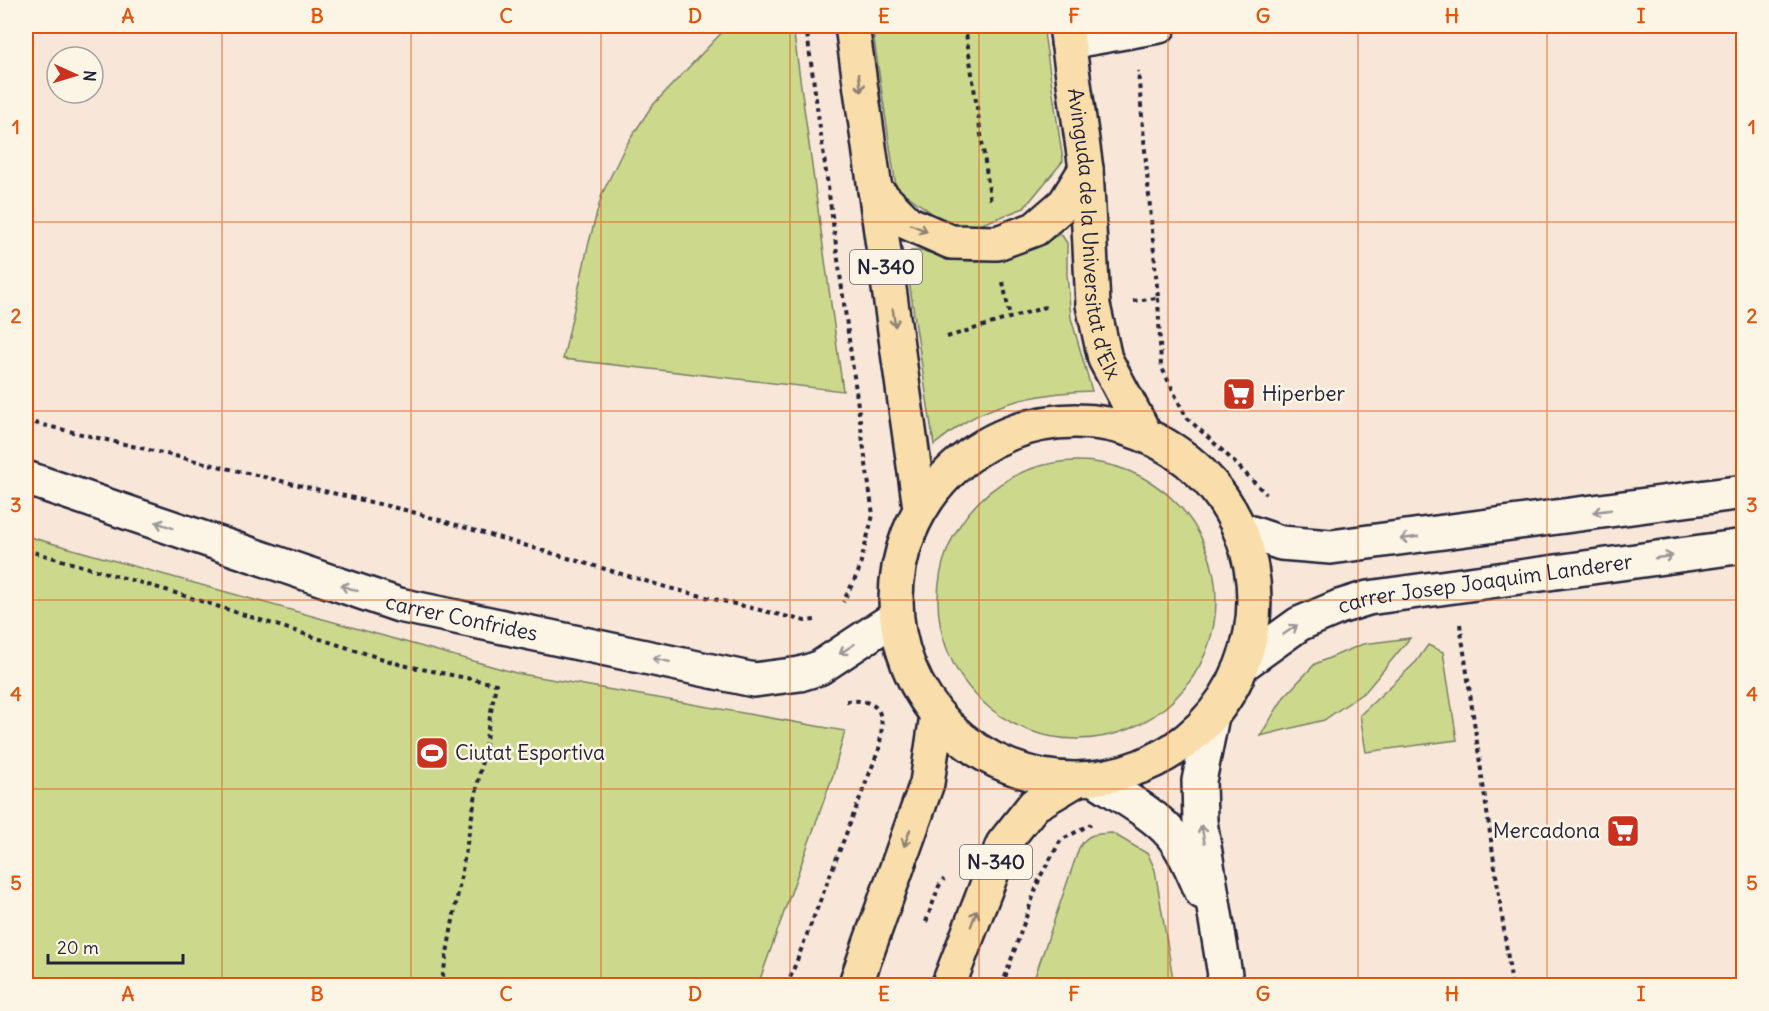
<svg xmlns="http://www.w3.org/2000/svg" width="1769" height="1011" viewBox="0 0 1769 1011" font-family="Delius,sans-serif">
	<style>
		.green { fill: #ccd98d; stroke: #777e64; stroke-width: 1.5 }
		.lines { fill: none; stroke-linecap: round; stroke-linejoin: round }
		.minor-casing { stroke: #22223b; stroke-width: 38 }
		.trunk-casing { stroke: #22223b; stroke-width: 38 }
		.path { stroke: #22223b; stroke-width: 4; stroke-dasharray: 4.5 4.5; stroke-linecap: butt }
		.minor { stroke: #fcf5e5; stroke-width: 33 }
		.trunk { stroke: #f9deab; stroke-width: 33 }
		.oneway { stroke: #8e8073 }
		.oneway2 { stroke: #9a9698 }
		.grid { fill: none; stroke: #de560e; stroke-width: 1.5; stroke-opacity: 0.55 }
		.labels { text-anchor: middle; stroke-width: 5; stroke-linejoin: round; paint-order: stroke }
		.shield { fill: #fcf5e5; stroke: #63616e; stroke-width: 1.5 }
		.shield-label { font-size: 20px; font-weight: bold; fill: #22223b }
		.street-label { font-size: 21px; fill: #22223b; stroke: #fcf5e5 }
		.poi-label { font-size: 21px; fill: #22223b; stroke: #fcf5e5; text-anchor: start }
		.neatline { fill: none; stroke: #de560e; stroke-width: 2 }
		.grid-label { font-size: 20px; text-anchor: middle; font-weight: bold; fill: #de560e }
	</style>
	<rect width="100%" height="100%" fill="#f8e7d9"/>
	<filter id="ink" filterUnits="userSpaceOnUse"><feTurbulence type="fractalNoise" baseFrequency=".0167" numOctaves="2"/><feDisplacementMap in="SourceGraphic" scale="12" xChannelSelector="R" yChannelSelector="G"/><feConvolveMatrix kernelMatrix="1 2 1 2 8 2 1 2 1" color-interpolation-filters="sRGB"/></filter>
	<g filter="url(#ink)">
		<g class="green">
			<path d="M 728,26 L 781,26 L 793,28 L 843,391 L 563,359 L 588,246 L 602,194 L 625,147 L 651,107 Z"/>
			<path d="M 872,26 L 1043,26 L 1063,161 L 1024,208 L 959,233 L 896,187 Z"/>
			<path d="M 1061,234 L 1067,243 L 1067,275 L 1071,318 L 1092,391 C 1050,392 1001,400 965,422 C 954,429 944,437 934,445 L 906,261 L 911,251 C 929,249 949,261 970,261 C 993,261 1016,257 1037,247 C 1046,243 1052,237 1061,234 Z"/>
			<circle cx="1077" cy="600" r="139"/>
			<path d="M 26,536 L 516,673 L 845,731 L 833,775 L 758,985 L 26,985 Z"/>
			<path d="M 1410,638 L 1366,691 L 1324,720 L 1260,736 L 1284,697 L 1315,664 L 1363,644 Z"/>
			<path d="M 1428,645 L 1443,652 L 1457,740 L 1366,752 L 1360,715 L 1416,662 Z"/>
			<path d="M 1112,833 L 1148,854 L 1155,870 L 1174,985 L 1032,985 L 1079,848 C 1088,833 1095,834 1112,833 Z"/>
		</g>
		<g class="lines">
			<defs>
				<g id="minor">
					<path d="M 1068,42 L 1159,26"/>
					<path id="s1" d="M 26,478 L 399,605 L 754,680 L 800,674 L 819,668 L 896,617"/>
					<path d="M 1240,529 L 1281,543 L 1331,547 L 1744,492"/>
					<path id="s2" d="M 1242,665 L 1299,624 L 1339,607 L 1368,598 L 1744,546"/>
					<path d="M 1212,716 L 1199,781 L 1200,822 L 1225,975 L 1223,986"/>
					<path d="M 1095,779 C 1118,794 1154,814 1171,834 C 1185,851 1193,872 1202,892"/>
				</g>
				<g id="trunk">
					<path d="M 852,26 L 920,508"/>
					<path id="s3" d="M 1066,26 L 1086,169 L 1093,305 L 1105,359 L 1145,434"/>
					<path d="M 875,190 L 908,223 L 951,242 L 997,243 L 1035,229 L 1065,203 L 1086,169"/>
					<circle cx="1075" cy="600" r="179"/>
					<path d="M 855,986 L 927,783 L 937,715"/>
					<path d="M 948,986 L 1003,844 L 1034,805 L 1076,780"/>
				</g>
			</defs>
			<use href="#minor" class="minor-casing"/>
			<use href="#trunk" class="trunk-casing"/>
			<g class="path">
				<path d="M 806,26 L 873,515 L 858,573 L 843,602"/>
				<path d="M 965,26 L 991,203"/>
				<path d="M 1003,282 L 1010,317"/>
				<path d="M 1158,298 L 1161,366 L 1186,417 L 1225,453 L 1266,494"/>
				<path d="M 1133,301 L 1158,298 L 1138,71"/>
				<path d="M 947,337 L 1049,306"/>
				<path d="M 26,421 L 409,511 L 669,588 L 805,621 L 815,620"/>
				<path d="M 26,550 L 166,590 L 402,665 L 496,684 L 441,986"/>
				<path d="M 1460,624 L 1512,986"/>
				<path d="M 926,922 L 939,886 L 944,879"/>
				<path d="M 787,986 L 879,749 C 884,719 886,698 846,701"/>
				<path d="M 904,986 L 907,977"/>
				<path d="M 1002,986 L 1040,877 L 1061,840 L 1091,824"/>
			</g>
			<use href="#minor" class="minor"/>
			<use href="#trunk" class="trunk"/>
		</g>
		<defs><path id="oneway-shaft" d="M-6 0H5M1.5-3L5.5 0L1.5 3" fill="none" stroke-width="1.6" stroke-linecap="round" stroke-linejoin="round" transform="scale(1.5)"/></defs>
		<g class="oneway">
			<use href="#oneway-shaft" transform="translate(860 83) rotate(82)"/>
			<use href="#oneway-shaft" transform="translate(919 228) rotate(23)"/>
			<use href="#oneway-shaft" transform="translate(894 318) rotate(82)"/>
			<use href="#oneway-shaft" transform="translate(907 838) rotate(110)"/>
			<use href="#oneway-shaft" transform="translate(974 918) rotate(-69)"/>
		</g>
		<g class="oneway2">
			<use href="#oneway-shaft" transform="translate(1602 511) rotate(172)"/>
			<use href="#oneway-shaft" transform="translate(164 525) rotate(-161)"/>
			<use href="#oneway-shaft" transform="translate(1409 538) rotate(172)"/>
			<use href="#oneway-shaft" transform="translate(1664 557) rotate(-8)"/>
			<use href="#oneway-shaft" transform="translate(349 588) rotate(-161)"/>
			<use href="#oneway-shaft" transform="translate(1290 630) rotate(-34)"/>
			<use href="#oneway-shaft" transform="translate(847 649) rotate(147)"/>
			<use href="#oneway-shaft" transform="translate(661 660) rotate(-168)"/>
			<use href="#oneway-shaft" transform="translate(1203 834) rotate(-100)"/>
		</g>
	</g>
	<path class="grid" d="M 222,26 L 222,986M 411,26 L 411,986M 601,26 L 601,986M 790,26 L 790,986M 979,26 L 979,986M 1168,26 L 1168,986M 1358,26 L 1358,986M 1547,26 L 1547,986M 26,222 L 1744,222M 26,411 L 1744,411M 26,600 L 1744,600M 26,789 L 1744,789"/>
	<defs>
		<symbol id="supermarket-square" viewBox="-11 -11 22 22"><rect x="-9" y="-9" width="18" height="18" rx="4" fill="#c8321e" stroke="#fcf5e5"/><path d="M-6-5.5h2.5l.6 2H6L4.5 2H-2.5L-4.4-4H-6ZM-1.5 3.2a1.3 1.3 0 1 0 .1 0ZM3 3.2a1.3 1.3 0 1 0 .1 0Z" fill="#fff"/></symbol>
		<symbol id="stadium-square" viewBox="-11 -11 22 22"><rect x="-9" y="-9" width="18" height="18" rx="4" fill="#c8321e" stroke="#fcf5e5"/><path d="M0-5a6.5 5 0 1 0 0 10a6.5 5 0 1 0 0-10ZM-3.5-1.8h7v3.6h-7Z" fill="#fff"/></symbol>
	</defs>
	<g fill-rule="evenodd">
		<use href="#supermarket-square" x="1220" y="375" width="38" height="38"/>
		<use href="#stadium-square" x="413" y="734" width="38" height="38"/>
		<use href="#supermarket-square" x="1604" y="812" width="38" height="38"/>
	</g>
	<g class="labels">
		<g class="shield">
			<rect x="850" y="250" width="72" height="34" rx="4.5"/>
			<rect x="960" y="845" width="72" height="34" rx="4.5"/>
		</g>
		<g class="shield-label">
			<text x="886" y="274">N-340</text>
			<text x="996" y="869">N-340</text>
		</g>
		<g class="street-label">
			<text dy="7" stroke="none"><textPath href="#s3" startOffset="210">Avinguda de la Universitat d'Elx</textPath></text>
			<text dy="7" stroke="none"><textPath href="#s2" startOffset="262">carrer Josep Joaquim Landerer</textPath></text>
			<text dy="7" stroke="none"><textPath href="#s1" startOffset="458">carrer Confrides</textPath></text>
		</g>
		<g class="poi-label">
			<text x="1262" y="401">Hiperber</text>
			<text x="455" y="760">Ciutat Esportiva</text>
			<text x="1600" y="838" text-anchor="end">Mercadona</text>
		</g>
	</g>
	<rect width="1769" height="1011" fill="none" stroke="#fcf5e5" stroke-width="66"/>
	<g transform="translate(75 75) rotate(94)"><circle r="28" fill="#fcf5e5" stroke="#a5a1a1" stroke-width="1.5"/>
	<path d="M0-4.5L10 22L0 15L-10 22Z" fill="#c8321e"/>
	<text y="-9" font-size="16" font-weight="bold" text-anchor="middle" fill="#22223b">N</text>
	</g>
	<path d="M48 954v9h135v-9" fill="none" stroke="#22223b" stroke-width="3"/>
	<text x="57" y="954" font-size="18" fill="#22223b" stroke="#fcf5e5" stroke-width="4.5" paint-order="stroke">20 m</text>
	<rect x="33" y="33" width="1703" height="945" class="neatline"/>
	<g class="grid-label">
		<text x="128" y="23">A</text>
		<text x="317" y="23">B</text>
		<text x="506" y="23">C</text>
		<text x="695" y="23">D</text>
		<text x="884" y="23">E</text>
		<text x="1074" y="23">F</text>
		<text x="1263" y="23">G</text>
		<text x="1452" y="23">H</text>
		<text x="1641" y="23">I</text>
		<text x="16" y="134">1</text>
		<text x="1752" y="134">1</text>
		<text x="16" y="323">2</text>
		<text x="1752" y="323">2</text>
		<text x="16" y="512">3</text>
		<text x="1752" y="512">3</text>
		<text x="16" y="701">4</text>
		<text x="1752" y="701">4</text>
		<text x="16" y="890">5</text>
		<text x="1752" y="890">5</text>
		<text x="128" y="1001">A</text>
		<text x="317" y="1001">B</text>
		<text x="506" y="1001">C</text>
		<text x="695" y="1001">D</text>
		<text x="884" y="1001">E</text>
		<text x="1074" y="1001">F</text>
		<text x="1263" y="1001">G</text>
		<text x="1452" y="1001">H</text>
		<text x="1641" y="1001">I</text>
	</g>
</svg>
